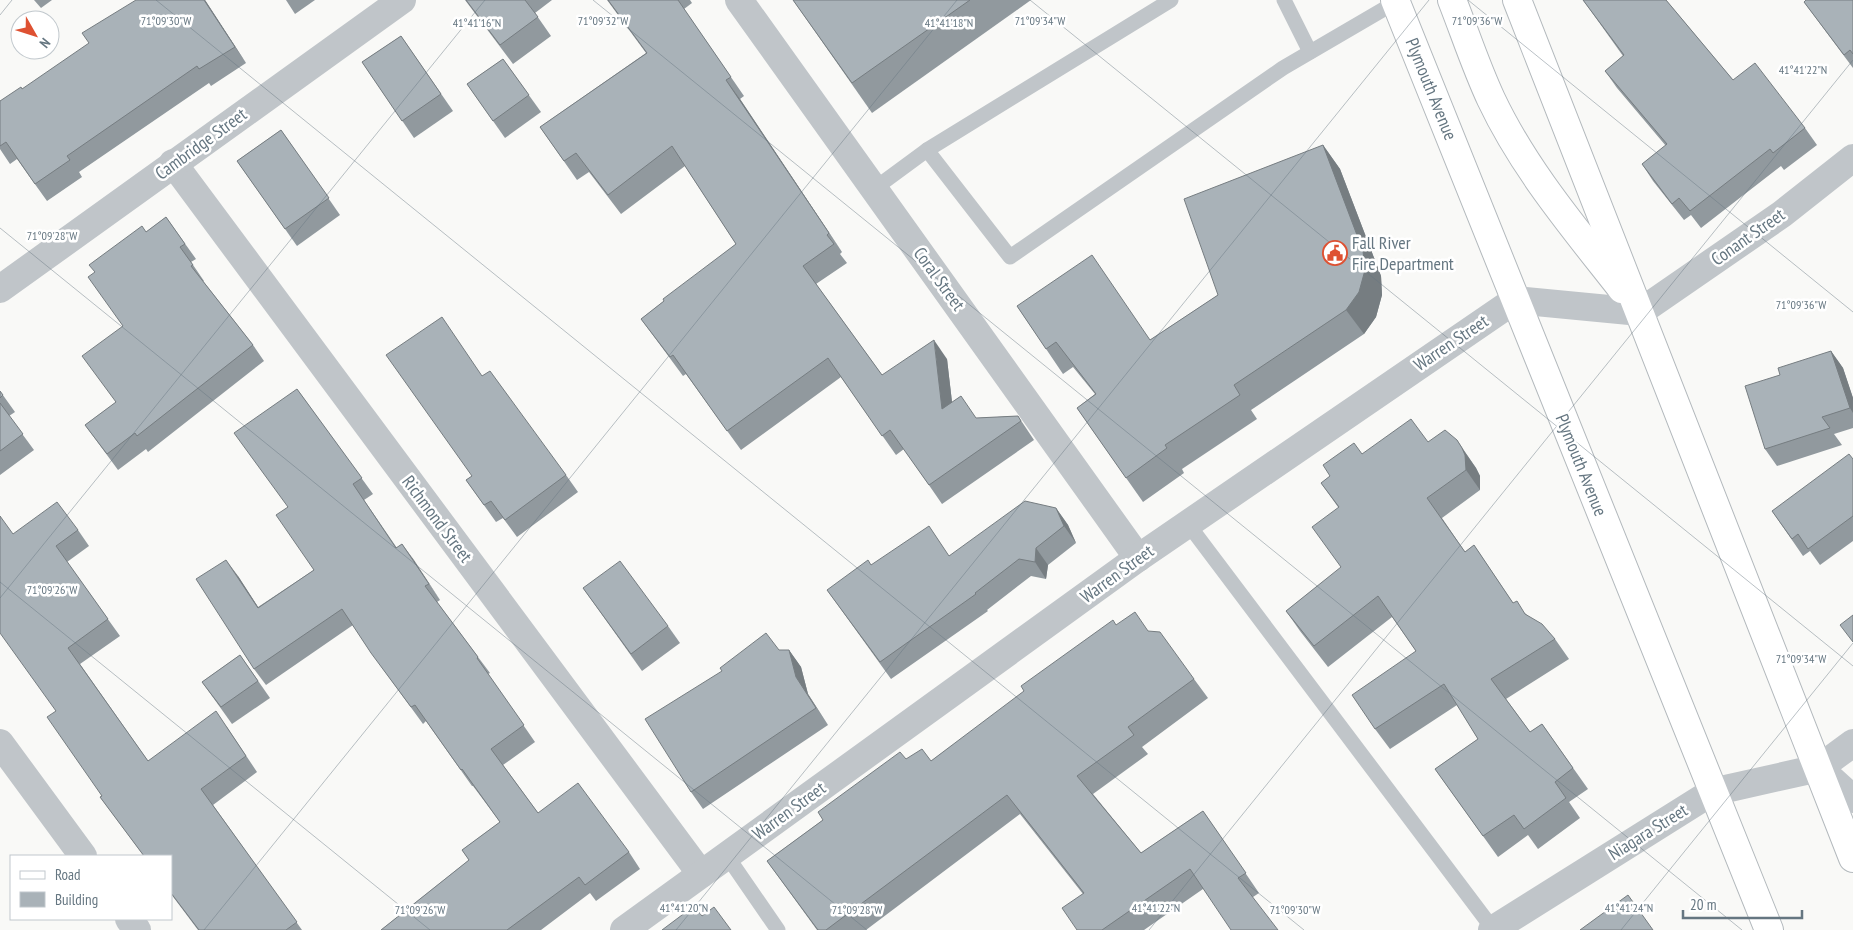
<svg xmlns="http://www.w3.org/2000/svg" width="1853" height="930" viewBox="0 0 1853 930" font-family="'PT Sans Narrow',sans-serif">
	<style>
		.lines { fill: none; stroke-linecap: round; stroke-linejoin: round }
		.secondary-casing { stroke: #b3b9bd; stroke-width: 30 }
		.service { stroke: #c0c5c9; stroke-width: 15 }
		.minor { stroke: #c0c5c9; stroke-width: 28 }
		.tertiary { stroke: #c0c5c9; stroke-width: 28 }
		.secondary { stroke: #fff; stroke-width: 28 }
		.wall { fill: #91999e }
		.shaded-wall { fill: #767d81 }
		.building { fill: #a9b2b8; stroke: #767d81 }
		.ticks { fill: none; stroke: #657681; stroke-width: 1; stroke-opacity: 0.45 }
		.labels { text-anchor: middle; stroke-width: 5; stroke-linejoin: round; paint-order: stroke }
		.street-label { font-size: 18px; fill: #657681; stroke: #fff }
		.poi-label { font-size: 18px; fill: #657681; stroke: #fff; text-anchor: start }
		.ticks-label { font-size: 12px; text-anchor: middle; fill: #657681; stroke: #fff; stroke-width: 5; stroke-linejoin: round; paint-order: stroke }
	</style>
	<rect width="100%" height="100%" fill="#f9f9f7"/>
	<g class="lines">
		<defs>
			<g id="secondary">
				<path d="M 1395,0 L 1769,930"/>
				<path d="M 1452,0 C 1465,33 1476,67 1491,99 C 1524,169 1575,229 1622,289"/>
				<path d="M 1517,0 L 1853,858"/>
			</g>
		</defs>
		<use href="#secondary" class="secondary-casing"/>
		<g class="service">
			<path d="M 1284,0 L 1310,52"/>
			<path d="M 927,150 L 1171,0"/>
			<path d="M 874,189 L 927,150 L 1010,257 L 1283,68 L 1396,2"/>
			<path d="M 1188,524 L 1493,929"/>
			<path d="M 727,856 L 778,930"/>
		</g>
		<g class="minor">
			<path d="M 739,0 L 1138,558"/>
			<path d="M 173,163 L 701,874"/>
			<path d="M 0,289 L 402,0"/>
			<path d="M 1640,312 L 1782,214 L 1853,158"/>
			<path d="M 0,743 L 83,856"/>
			<path d="M 129,919 L 137,930"/>
			<path d="M 1492,930 L 1712,792 L 1819,768 L 1853,743"/>
		</g>
		<g class="tertiary">
			<path d="M 1819,768 L 1853,799"/>
			<path d="M 624,930 L 1138,558 L 1515,300 L 1640,312"/>
		</g>
		<use href="#secondary" class="secondary"/>
	</g>
	<g class="wall">
		<path d="M 34,0 L 52,0 L 41,8 Z"/>
		<path d="M 205,0 L 246,63 L 211,86 L 209,83 L 79,172 L 82,177 L 47,201 L 17,159 L 10,164 L 0,149 L 0,101 L 22,89 Z"/>
		<path d="M 286,0 L 315,0 L 295,14 Z"/>
		<path d="M 465,0 L 552,0 L 535,13 L 551,36 L 513,64 Z"/>
		<path d="M 607,0 L 690,0 L 692,3 L 684,9 L 744,96 L 740,99 L 842,252 L 840,254 L 847,263 L 816,284 L 882,375 L 947,359 L 952,402 L 976,418 L 1018,416 L 1034,440 L 942,504 L 904,449 L 896,455 L 841,377 L 741,450 L 686,374 L 683,376 L 641,319 L 664,301 L 736,244 L 685,166 L 621,214 L 589,172 L 577,180 L 540,127 L 646,53 Z"/>
		<path d="M 793,0 L 1031,0 L 872,113 Z"/>
		<path d="M 1583,0 L 1667,0 L 1666,0 L 1733,80 L 1805,128 L 1817,145 L 1784,170 L 1781,166 L 1701,228 L 1691,215 L 1684,220 L 1653,181 L 1642,164 L 1666,146 L 1617,88 L 1605,71 L 1623,56 Z"/>
		<path d="M 1853,0 L 1853,68 L 1804,2 Z"/>
		<path d="M 401,36 L 453,111 L 414,138 L 362,62 Z"/>
		<path d="M 503,59 L 541,112 L 505,138 L 467,84 Z"/>
		<path d="M 281,130 L 340,215 L 297,246 L 237,161 Z"/>
		<path d="M 1323,145 L 1340,169 L 1381,276 L 1382,295 L 1376,317 L 1364,334 L 1251,410 L 1257,419 L 1182,469 L 1184,473 L 1143,502 L 1077,408 L 1095,394 L 1073,367 L 1063,374 L 1017,306 L 1150,340 L 1218,295 Z"/>
		<path d="M 166,217 L 196,259 L 191,262 L 204,281 L 203,281 L 253,345 L 264,361 L 148,452 L 146,449 L 118,470 L 85,425 L 115,403 L 123,326 L 94,273 L 146,232 Z"/>
		<path d="M 1831,351 L 1843,368 L 1853,398 L 1853,428 L 1834,434 L 1842,445 L 1777,466 L 1765,449 L 1780,375 Z"/>
		<path d="M 483,376 L 566,475 L 578,492 L 517,537 L 503,518 L 496,522 L 466,480 L 472,476 Z"/>
		<path d="M 297,389 L 373,494 L 364,500 L 397,548 L 402,544 L 440,600 L 437,602 L 478,657 L 490,673 L 488,674 L 535,742 L 503,765 L 538,813 L 629,852 L 640,869 L 596,901 L 590,893 L 541,930 L 381,930 L 469,860 L 462,850 L 500,822 L 473,786 L 472,786 L 426,721 L 423,724 L 383,669 L 353,625 L 266,685 L 254,669 L 238,576 L 258,607 L 314,570 L 287,507 Z"/>
		<path d="M 0,391 L 15,412 L 9,416 L 34,450 L 0,475 Z"/>
		<path d="M 1457,440 L 1476,468 L 1480,476 L 1480,490 L 1442,518 L 1465,552 L 1474,545 L 1513,603 L 1555,639 L 1569,659 L 1506,699 L 1530,732 L 1542,724 L 1588,789 L 1569,802 L 1580,818 L 1538,849 L 1528,835 L 1498,857 L 1435,769 L 1478,739 L 1457,705 L 1390,749 L 1375,729 L 1416,651 L 1392,617 L 1328,667 L 1300,631 L 1286,611 L 1341,568 L 1338,507 L 1321,483 L 1362,454 L 1428,442 Z"/>
		<path d="M 1853,459 L 1853,541 L 1820,565 L 1810,551 L 1803,556 L 1772,511 Z"/>
		<path d="M 1056,508 L 1068,525 L 1076,543 L 1048,565 L 1046,579 L 1031,576 L 987,610 L 988,611 L 891,679 L 827,590 L 949,556 Z"/>
		<path d="M 78,530 L 89,546 L 67,562 L 120,636 L 80,664 L 148,761 L 227,727 L 257,772 L 213,805 L 302,930 L 198,930 L 171,894 L 171,856 L 144,856 L 100,797 L 102,796 L 56,711 L 13,534 Z"/>
		<path d="M 583,588 L 668,626 L 680,643 L 642,671 Z"/>
		<path d="M 1116,625 L 1148,631 L 1194,679 L 1208,698 L 1142,747 L 1148,754 L 1093,794 L 1141,853 L 1203,811 L 1259,893 L 1253,897 L 1203,889 L 1144,930 L 1077,930 L 1083,894 L 1020,814 L 866,930 L 817,930 L 767,861 L 906,759 L 931,761 Z"/>
		<path d="M 779,650 L 789,650 L 801,667 L 808,694 L 828,725 L 703,809 L 691,792 Z"/>
		<path d="M 240,655 L 270,698 L 232,724 L 202,682 Z"/>
	</g>
	<g class="shaded-wall">
		<path d="M 204,0 L 205,0 L 246,63 L 235,47 Z"/>
		<path d="M 726,80 L 740,99 L 842,252 L 829,233 Z"/>
		<path d="M 1323,145 L 1340,169 L 1381,276 L 1382,295 L 1376,317 L 1364,334 L 1346,310 Z"/>
		<path d="M 934,340 L 947,359 L 955,428 L 942,409 Z"/>
		<path d="M 1831,351 L 1843,368 L 1853,398 L 1853,413 L 1850,408 Z"/>
		<path d="M 1462,448 L 1476,468 L 1480,476 L 1480,490 L 1466,470 Z"/>
		<path d="M 1056,508 L 1068,525 L 1076,543 L 1064,526 Z"/>
		<path d="M 402,544 L 414,560 L 440,600 L 429,584 Z"/>
		<path d="M 1036,548 L 1048,565 L 1046,579 L 1035,562 Z"/>
		<path d="M 226,560 L 238,576 L 269,624 L 258,608 Z"/>
		<path d="M 789,650 L 801,667 L 808,694 L 828,725 L 796,677 Z"/>
	</g>
	<g class="building">
		<path d="M 136,0 L 204,0 L 235,47 L 199,69 L 197,66 L 67,156 L 70,160 L 35,184 L 6,142 L 0,146 L 0,101 L 21,87 L 22,89 L 89,43 L 82,33 Z"/>
		<path d="M 466,0 L 525,0 L 538,17 L 500,45 Z"/>
		<path d="M 608,0 L 678,0 L 731,77 L 726,80 L 829,233 L 827,235 L 834,244 L 803,266 L 882,375 L 934,340 L 942,409 L 961,396 L 976,418 L 1018,416 L 1021,421 L 929,485 L 890,430 L 882,436 L 828,358 L 727,431 L 673,355 L 670,357 L 641,319 L 664,301 L 663,299 L 736,244 L 672,146 L 608,195 L 576,153 L 564,161 L 540,127 L 647,53 Z"/>
		<path d="M 793,0 L 970,0 L 852,83 Z"/>
		<path d="M 1583,0 L 1666,0 L 1733,80 L 1755,63 L 1805,128 L 1773,153 L 1770,149 L 1690,211 L 1679,198 L 1672,204 L 1642,164 L 1667,144 L 1605,71 L 1624,55 Z"/>
		<path d="M 1806,0 L 1853,0 L 1853,54 L 1850,50 L 1844,55 L 1804,2 Z"/>
		<path d="M 401,36 L 441,94 L 402,121 L 362,62 Z"/>
		<path d="M 503,59 L 529,95 L 493,121 L 467,84 Z"/>
		<path d="M 281,130 L 329,198 L 285,229 L 237,161 Z"/>
		<path d="M 1323,145 L 1363,251 L 1365,270 L 1359,292 L 1346,310 L 1234,385 L 1240,395 L 1165,445 L 1167,448 L 1126,478 L 1077,408 L 1096,394 L 1056,342 L 1046,349 L 1017,306 L 1092,255 L 1150,340 L 1218,295 L 1184,199 Z"/>
		<path d="M 166,217 L 185,244 L 180,247 L 193,265 L 191,266 L 253,345 L 137,436 L 135,433 L 107,454 L 85,425 L 116,402 L 82,356 L 123,326 L 88,277 L 95,272 L 89,265 L 142,226 L 146,232 Z"/>
		<path d="M 442,317 L 482,376 L 490,371 L 566,475 L 505,520 L 491,501 L 484,505 L 466,480 L 472,476 L 386,355 Z"/>
		<path d="M 1831,351 L 1850,408 L 1822,417 L 1830,428 L 1765,449 L 1745,386 L 1780,375 L 1778,368 Z"/>
		<path d="M 297,389 L 362,478 L 353,484 L 396,548 L 402,544 L 429,584 L 425,586 L 478,657 L 477,658 L 524,725 L 491,749 L 538,813 L 578,783 L 629,852 L 585,885 L 579,877 L 507,930 L 381,930 L 469,860 L 462,850 L 500,822 L 462,769 L 461,770 L 415,705 L 411,707 L 371,653 L 342,609 L 254,669 L 196,579 L 226,560 L 258,608 L 314,570 L 276,515 L 288,507 L 234,433 Z"/>
		<path d="M 0,391 L 3,395 L 0,398 Z"/>
		<path d="M 0,403 L 23,434 L 0,451 Z"/>
		<path d="M 1411,419 L 1428,442 L 1445,430 L 1457,440 L 1462,448 L 1465,455 L 1466,470 L 1427,498 L 1465,552 L 1474,545 L 1513,603 L 1517,601 L 1525,614 L 1542,624 L 1555,639 L 1491,679 L 1530,732 L 1542,724 L 1573,768 L 1555,782 L 1566,798 L 1524,829 L 1514,815 L 1483,836 L 1435,769 L 1478,739 L 1444,684 L 1375,729 L 1352,695 L 1416,651 L 1378,596 L 1314,646 L 1286,611 L 1341,567 L 1312,527 L 1339,507 L 1321,483 L 1330,476 L 1323,465 L 1354,443 L 1362,454 Z"/>
		<path d="M 1849,454 L 1853,459 L 1853,516 L 1808,549 L 1798,534 L 1792,539 L 1772,511 Z"/>
		<path d="M 1025,501 L 1056,508 L 1064,526 L 1036,548 L 1035,562 L 1019,559 L 975,593 L 976,594 L 880,662 L 827,590 L 868,560 L 871,565 L 929,526 L 949,556 Z"/>
		<path d="M 57,502 L 78,530 L 56,546 L 108,619 L 68,648 L 148,761 L 216,711 L 246,756 L 201,789 L 297,922 L 286,930 L 199,930 L 171,893 L 171,856 L 144,856 L 100,797 L 102,796 L 47,717 L 56,711 L 0,633 L 0,516 L 13,534 Z"/>
		<path d="M 620,561 L 668,626 L 631,654 L 583,588 Z"/>
		<path d="M 1135,612 L 1148,631 L 1160,632 L 1194,679 L 1128,727 L 1134,735 L 1077,776 L 1141,853 L 1203,811 L 1246,873 L 1238,878 L 1278,930 L 1231,930 L 1190,869 L 1102,930 L 1077,930 L 1062,908 L 1084,893 L 1007,795 L 826,930 L 818,930 L 767,861 L 823,820 L 818,812 L 900,752 L 906,759 L 922,749 L 931,761 L 1024,691 L 1021,686 L 1113,620 L 1116,625 Z"/>
		<path d="M 1853,615 L 1853,642 L 1840,625 Z"/>
		<path d="M 766,633 L 779,650 L 789,650 L 796,677 L 816,708 L 691,792 L 645,719 L 722,671 L 720,668 Z"/>
		<path d="M 240,655 L 258,681 L 221,707 L 202,682 Z"/>
		<path d="M 1628,895 L 1653,930 L 1580,930 Z"/>
		<path d="M 694,906 L 702,916 L 714,907 L 731,930 L 662,930 Z"/>
	</g>
	<path class="ticks" d="M 156,0 L 1304,930M 593,0 L 1742,930M 1030,0 L 1853,666M 1468,0 L 1853,312M 0,15 L 12,0M 0,228 L 867,930M 0,582 L 430,930M 0,598 L 485,0M 204,930 L 957,0M 676,930 L 1429,0M 1149,930 L 1853,60M 1621,930 L 1853,643"/>
	<defs>
		<symbol id="civic-ring" viewBox="-11 -11 22 22"><circle r="9.5" fill="#fff" stroke="#de5132" stroke-width="1.5"/><path d="M-.6-6.5H3V-4.5H.6V-3L4-1V1h2V6H-6V1h2V-1L-.6-3ZM-1.2 2.5V6h2.4V2.5Z" fill="#de5132"/></symbol>
	</defs>
	<g fill-rule="evenodd">
		<use href="#civic-ring" x="1321" y="239" width="28" height="28"/>
	</g>
	<g class="labels">
		<g class="street-label">
			<text transform="translate(1431 89) rotate(68)" y="6">Plymouth Avenue</text>
			<text transform="translate(201 144) rotate(-36)" y="6">Cambridge Street</text>
			<text transform="translate(1748 237) rotate(-35)" y="6">Conant Street</text>
			<text transform="translate(939 279) rotate(54)" y="6">Coral Street</text>
			<text transform="translate(1451 343) rotate(-34)" y="6">Warren Street</text>
			<text transform="translate(1581 465) rotate(68)" y="6">Plymouth Avenue</text>
			<text transform="translate(437 519) rotate(53)" y="6">Richmond Street</text>
			<text transform="translate(1117 574) rotate(-36)" y="6">Warren Street</text>
			<text transform="translate(789 811) rotate(-36)" y="6">Warren Street</text>
			<text transform="translate(1648 832) rotate(-32)" y="6">Niagara Street</text>
		</g>
		<g class="poi-label">
			<text x="1352" y="249">Fall River<tspan x="1352" dy="21">Fire Department</tspan></text>
		</g>
	</g>
	<g class="ticks-label">
		<text x="166" y="25">71°09'30"W</text>
		<text x="603" y="25">71°09'32"W</text>
		<text x="1040" y="25">71°09'34"W</text>
		<text x="1477" y="25">71°09'36"W</text>
		<text x="477" y="27">41°41'16"N</text>
		<text x="949" y="27">41°41'18"N</text>
		<text x="1803" y="74">41°41'22"N</text>
		<text x="52" y="240">71°09'28"W</text>
		<text x="1801" y="309">71°09'36"W</text>
		<text x="52" y="594">71°09'26"W</text>
		<text x="1801" y="663">71°09'34"W</text>
		<text x="684" y="912">41°41'20"N</text>
		<text x="1156" y="912">41°41'22"N</text>
		<text x="1629" y="912">41°41'24"N</text>
		<text x="420" y="914">71°09'26"W</text>
		<text x="857" y="914">71°09'28"W</text>
		<text x="1295" y="914">71°09'30"W</text>
	</g>
	<rect x="10" y="855" width="162" height="65" fill="#ffffff" stroke="#c1c8cd"/>
	<rect x="20" y="871" width="25" height="8" fill="#ffffff" stroke="#c1c8cd"/>
	<text x="55" y="880" font-size="15" fill="#657681">Road</text>
	<rect x="20" y="892" width="25" height="15" fill="#a9b2b8" stroke="#c1c8cd"/>
	<text x="55" y="905" font-size="15" fill="#657681">Building</text>
	<g transform="translate(35 35) rotate(129)"><circle r="24" fill="#ffffff" stroke="#c1c8cd"/>
	<path d="M0-4L9 19L0 12L-9 19Z" fill="#de5132"/>
	<text y="-8" font-size="14" font-weight="bold" text-anchor="middle" fill="#657681">N</text>
	</g>
	<path d="M1683 910v8h119v-8" fill="none" stroke="#657681" stroke-width="2.5"/>
	<text x="1690" y="910" font-size="15" fill="#657681" stroke="#ffffff" stroke-width="4" paint-order="stroke">20 m</text>
</svg>
